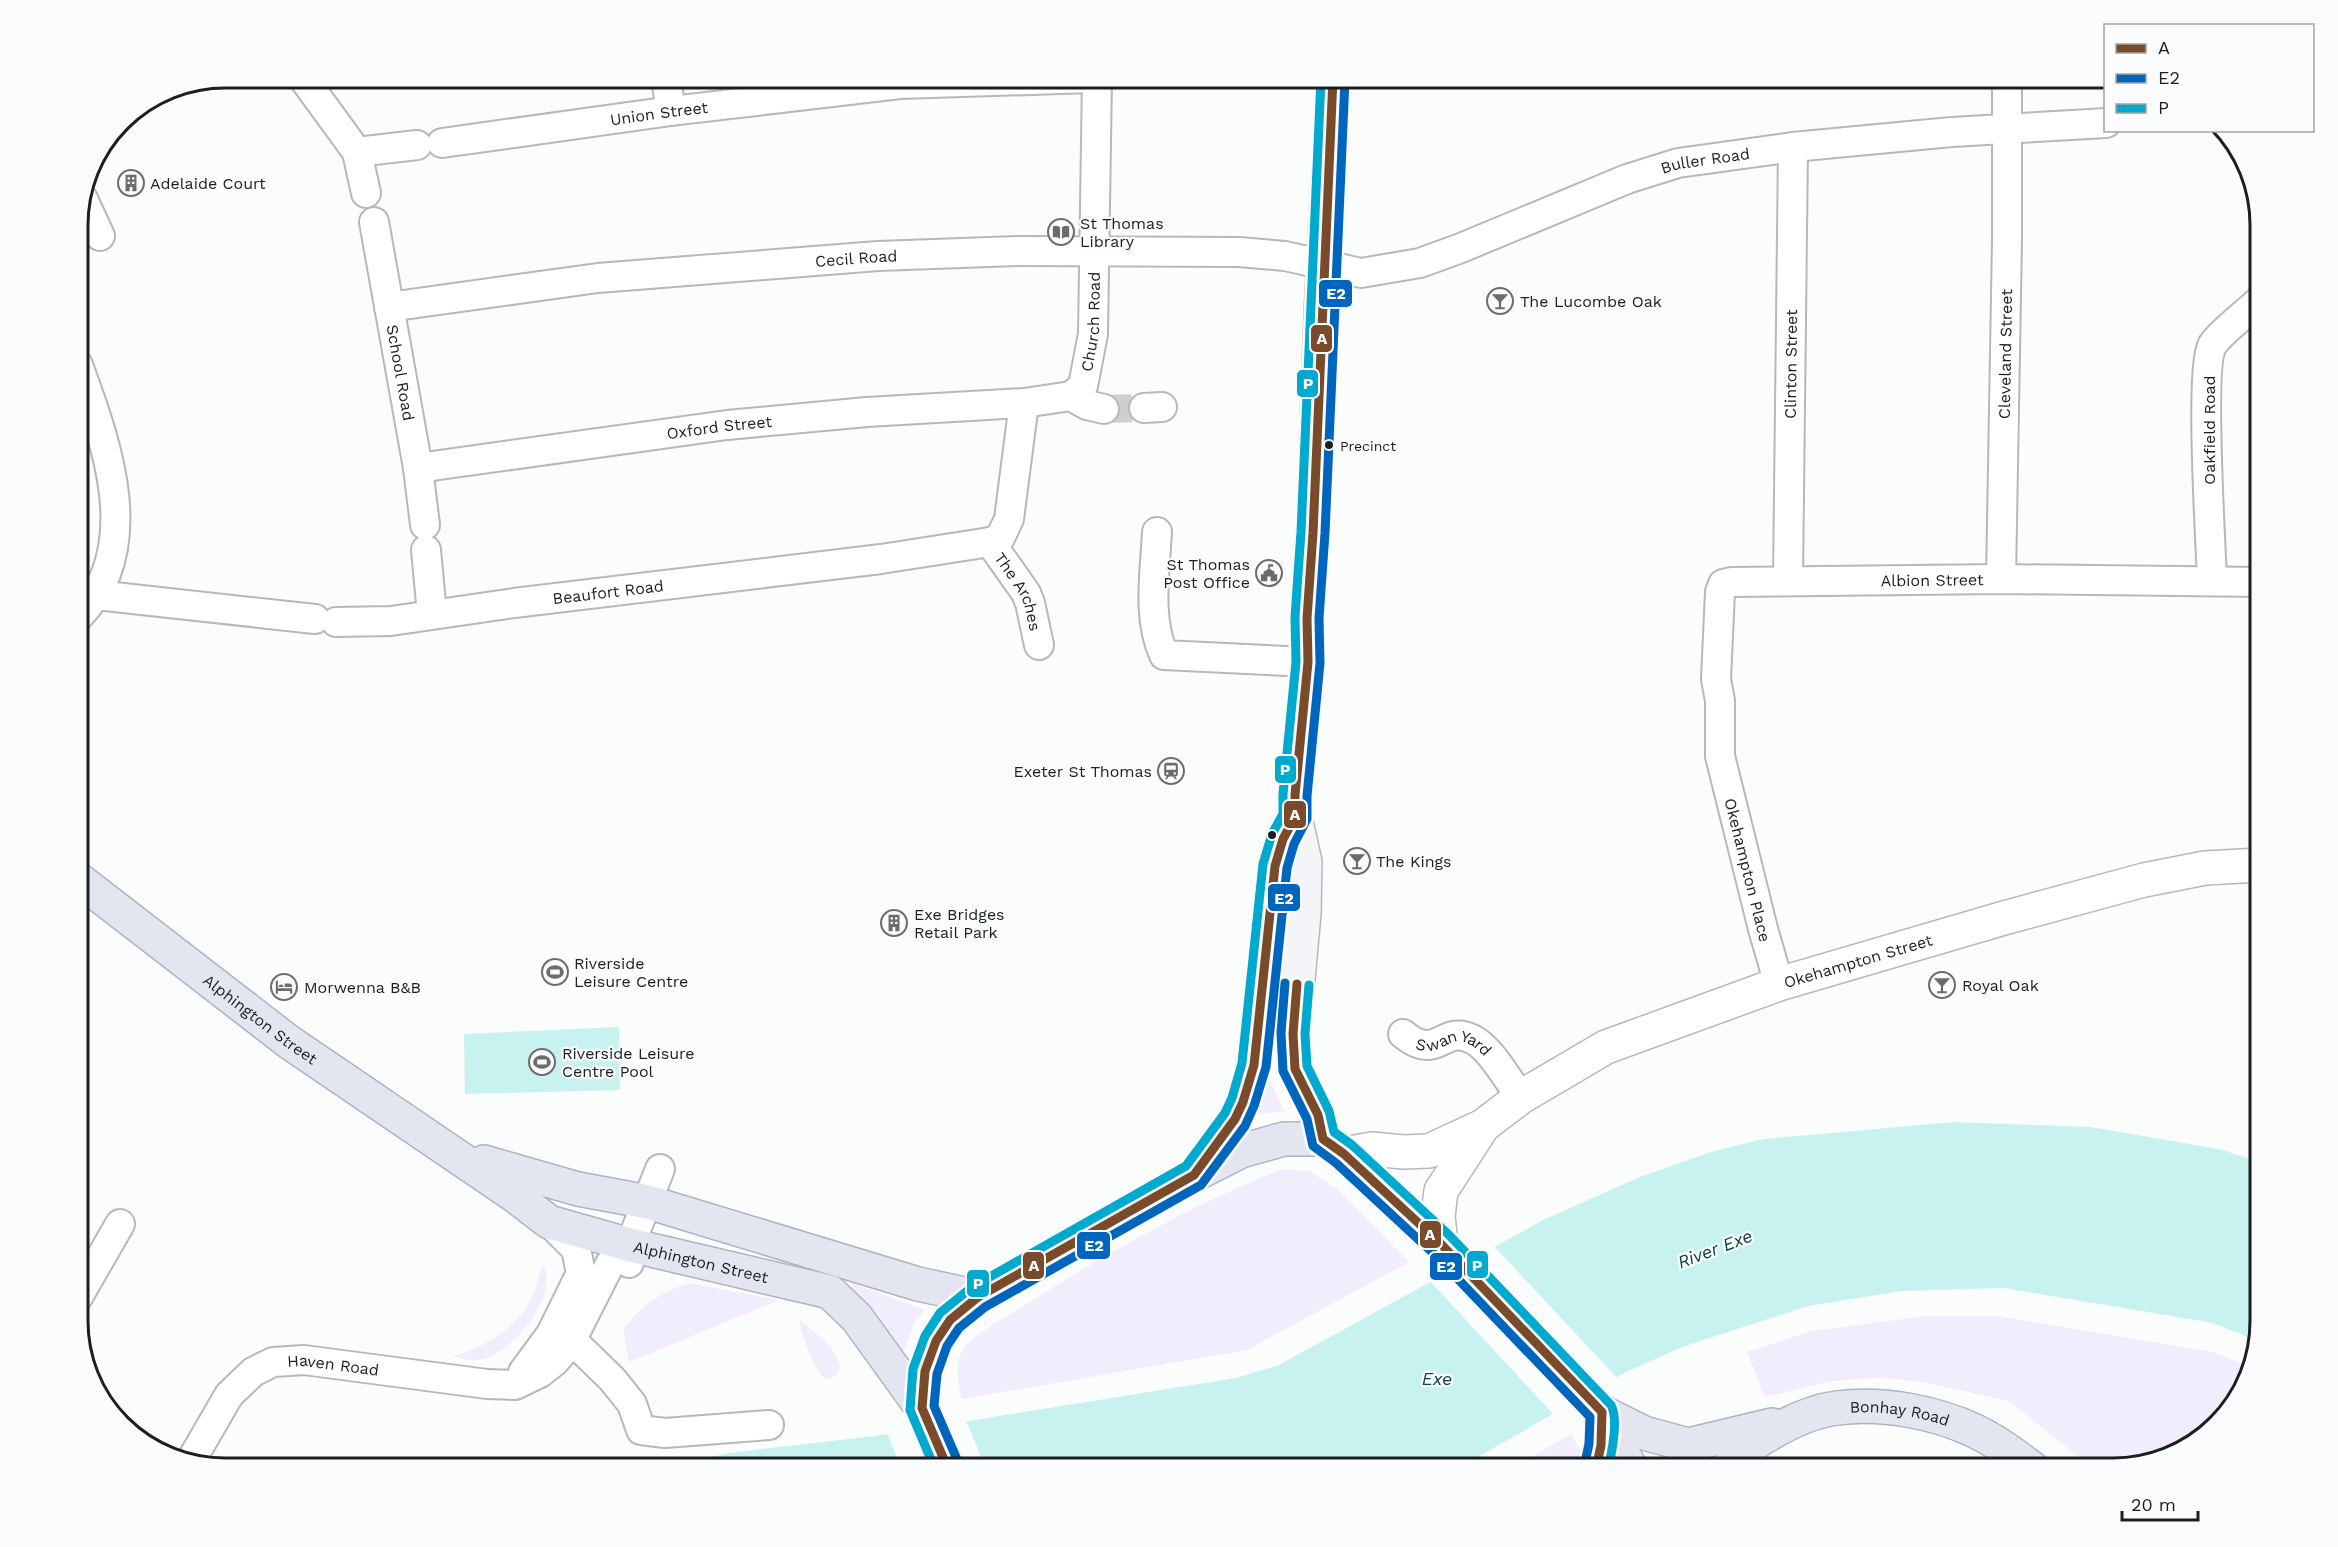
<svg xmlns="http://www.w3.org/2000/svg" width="2338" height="1547" viewBox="0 0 2338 1547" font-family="'Work Sans',sans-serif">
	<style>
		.green { fill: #f1edfd }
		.water { fill: #c8f2ef }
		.pier { fill: #fbfcfc }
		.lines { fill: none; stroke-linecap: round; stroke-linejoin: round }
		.minor-tunnel { stroke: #ced0d0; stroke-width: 28; stroke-dasharray: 28 14; stroke-linecap: butt }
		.minor-casing { stroke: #b6b8ba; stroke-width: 32 }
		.tertiary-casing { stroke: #b6b8ba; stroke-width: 36 }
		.secondary-casing { stroke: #b6b8ba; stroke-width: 36 }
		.trunk-casing { stroke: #afb2c0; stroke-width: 36 }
		.minor { stroke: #feffff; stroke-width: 28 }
		.tertiary { stroke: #feffff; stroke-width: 33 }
		.secondary { stroke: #f4f5f9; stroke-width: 33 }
		.trunk { stroke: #e3e6f0; stroke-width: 33 }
		.bus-1-casing { stroke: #fafcfd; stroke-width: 14 }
		.bus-2-casing { stroke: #fafcfd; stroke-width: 14 }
		.bus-3-casing { stroke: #fafcfd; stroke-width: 14 }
		.bus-1 { stroke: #7a4b2a; stroke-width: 9 }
		.bus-2 { stroke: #0065bd; stroke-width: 9 }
		.bus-3 { stroke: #00a9ce; stroke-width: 9 }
		.bus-dot { fill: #1c1f22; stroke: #fafcfd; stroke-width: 2 }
		.labels { text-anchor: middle; stroke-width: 4.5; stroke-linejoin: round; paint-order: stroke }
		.bus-label { font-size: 14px; fill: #1c1f22; stroke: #fafcfd; text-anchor: start }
		.street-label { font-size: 16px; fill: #1c1f22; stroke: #fafcfd }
		.poi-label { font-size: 16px; fill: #1c1f22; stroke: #fafcfd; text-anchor: start }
		.water-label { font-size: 18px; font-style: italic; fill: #0c4240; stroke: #fafcfd }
		.rim { fill: none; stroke: #1c1f22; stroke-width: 3 }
		.line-badge { stroke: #fafcfd; stroke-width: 2 }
		.badge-label { font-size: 16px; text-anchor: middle; font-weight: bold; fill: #fff }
	</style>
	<rect width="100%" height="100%" fill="#fbfcfc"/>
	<g class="green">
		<path d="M 1283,925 L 1293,925 L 1279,1055 L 1270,1055 Z"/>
		<path d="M 1266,1079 L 1270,1080 L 1285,1113 L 1281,1111 L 1258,1115 Z"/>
		<path d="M 1282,1169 L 1309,1171 L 1337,1189 L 1409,1262 L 1247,1350 L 962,1399 C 958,1385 954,1362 963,1350 C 975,1332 1007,1317 1025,1305 C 1107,1253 1192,1205 1282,1169 Z"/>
		<path d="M 543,1264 C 559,1296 516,1348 486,1358 C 474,1362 465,1360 454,1356 C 486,1346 515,1330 531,1299 C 536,1288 539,1275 543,1264 Z"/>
		<path d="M 690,1283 L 779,1300 L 629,1362 L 625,1342 L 624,1328 C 642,1305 662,1291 690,1283 Z"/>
		<path d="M 852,1283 L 925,1310 L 915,1320 L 902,1355 C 888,1330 875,1306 851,1289 Z"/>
		<path d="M 1927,1316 L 1998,1316 L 2213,1352 L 2247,1365 L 2235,1403 L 2186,1449 L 2113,1469 L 2094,1469 L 2009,1401 L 1918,1381 L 1877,1378 L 1832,1381 L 1765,1397 L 1747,1352 L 1811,1331 Z"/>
		<path d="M 799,1319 C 814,1334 838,1346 840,1369 L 835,1376 L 827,1380 C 815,1374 801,1333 799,1319 Z"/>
		<path d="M 1571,1434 L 1581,1452 L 1582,1469 L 1511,1469 Z"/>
	</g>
	<g class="water">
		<path d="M 619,1027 L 620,1090 L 465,1094 L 464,1034 Z"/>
		<path d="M 1954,1122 L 2090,1127 L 2219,1149 L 2260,1162 L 2260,1322 L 2255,1340 L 2213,1323 L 2003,1288 L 1902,1291 L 1808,1306 L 1685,1346 L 1626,1372 L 1457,1469 L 664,1469 L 728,1453 L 875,1436 L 1236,1378 L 1279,1365 L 1545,1219 L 1640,1177 L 1711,1152 L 1764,1139 Z"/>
	</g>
	<g class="pier">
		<path d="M 1492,1244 L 1619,1380 L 1555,1416 L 1428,1279 Z"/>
		<path d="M 965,1418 L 986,1469 L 902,1469 L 886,1431 Z"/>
	</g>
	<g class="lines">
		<path class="minor-tunnel" d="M 1104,409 L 1144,408"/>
		<defs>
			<g id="minor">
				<path d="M 303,78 L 357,152 L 366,193"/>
				<path d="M 666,78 L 671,111"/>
				<path id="s1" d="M 442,143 L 671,111 L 900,84 L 1093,78"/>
				<path d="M 357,152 L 417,145"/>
				<path d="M 83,199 L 100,236"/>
				<path id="s2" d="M 374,222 L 418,468 L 425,525"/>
				<path id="s3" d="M 389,307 L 598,278 L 878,256 L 1017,251 L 1239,252 L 1285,256 L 1361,273 L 1420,263 L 1461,248 L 1627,179 L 1678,163 L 1793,147 L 1952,132 L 2106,123"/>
				<path d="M 78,365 C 106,442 146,548 78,617"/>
				<path d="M 1071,396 L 1087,405 L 1104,409"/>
				<path d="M 1144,408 L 1162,407"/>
				<path id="s4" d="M 418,468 L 727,425 L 867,412 L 1024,403 L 1071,396 L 1083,386 L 1093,334 L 1097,78"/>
				<path d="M 1157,532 C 1155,572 1147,618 1164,655 L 1308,662"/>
				<path id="s5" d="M 990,542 L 1026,593 L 1030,603 L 1039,645"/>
				<path d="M 426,550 L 432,614"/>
				<path id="s6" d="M 2001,579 L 2007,239 L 2007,78"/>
				<path id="s7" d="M 1788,580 L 1793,147"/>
				<path d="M 2212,581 C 2211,545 2199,365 2213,344 C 2223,330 2247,313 2260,300"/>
				<path d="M 96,595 L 315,619"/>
				<path id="s8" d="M 336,622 L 391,621 L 514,603 L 881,559 L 990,542 L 1000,538 L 1009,519 L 1024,403"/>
				<path id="s9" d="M 1779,984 L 1763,929 L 1720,756 L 1720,701 L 1716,679 L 1720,592 L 1723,584 L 1731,582 L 2001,579 L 2260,582"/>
				<path id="s10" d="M 1403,1034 C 1438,1063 1442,1024 1472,1039 C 1491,1048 1508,1081 1521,1097"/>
				<path d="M 629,1263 L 630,1245 L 660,1169"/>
				<path d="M 78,1297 L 120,1224"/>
				<path d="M 579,1347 L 612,1379 L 632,1404 L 641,1430 L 665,1433 L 769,1425"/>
				<path d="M 523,1372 L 551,1334 L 581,1273 L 576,1249 L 549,1222"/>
				<path id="s11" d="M 192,1459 L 229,1395 L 253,1372 L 273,1362 L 304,1360 L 487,1384 L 515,1385 L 540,1373 L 554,1362 L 569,1345 L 610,1264 L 630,1245"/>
			</g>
			<g id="tertiary">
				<path id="s12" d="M 1344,1154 L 1372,1149 L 1403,1152 L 1429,1151 L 1483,1126 L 1521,1097 L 1606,1047 L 1779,984 L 2004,918 L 2144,880 L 2205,868 L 2260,865"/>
				<path d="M 1441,1244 L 1438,1216 L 1441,1191 L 1483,1126"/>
			</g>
			<g id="secondary">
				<path d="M 1323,1139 L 1318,1115 L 1295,1069 L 1293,1034 L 1304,913 L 1305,862 L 1295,817 L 1295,795 L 1308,662 L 1307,618 L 1313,533 L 1321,315 L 1333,78"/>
				<path d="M 1194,1175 L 1235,1119 L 1243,1102 L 1254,1065 L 1275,866 L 1283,839 L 1295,817"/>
			</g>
			<g id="trunk">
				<path id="s13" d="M 78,879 L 289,1042 L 514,1195 L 549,1222 L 630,1245 L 830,1292 L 857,1318 L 922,1408"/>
				<path d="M 484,1162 L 578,1189 L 648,1202 L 918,1284 L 978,1297"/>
				<path d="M 1602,1412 L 1644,1433 L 1688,1445 L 1772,1425"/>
				<path d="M 948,1469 L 922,1408 L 925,1371 L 936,1341 L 950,1320 L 978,1297 L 1194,1175 L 1241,1151 L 1284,1139 L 1323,1139 L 1344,1154 L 1441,1244 L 1600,1410 L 1631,1469"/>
				<path d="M 1596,1469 L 1601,1445 L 1602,1412"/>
				<path id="s14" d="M 1726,1469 C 1737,1459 1748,1447 1761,1439 C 1782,1426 1812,1411 1837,1408 C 1882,1402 1935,1412 1975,1431 C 1996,1441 2015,1455 2033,1469"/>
			</g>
		</defs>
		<use href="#minor" class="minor-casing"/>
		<use href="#tertiary" class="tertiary-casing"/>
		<use href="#secondary" class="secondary-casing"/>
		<use href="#trunk" class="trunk-casing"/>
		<use href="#minor" class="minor"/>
		<use href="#tertiary" class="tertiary"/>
		<use href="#secondary" class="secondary"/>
		<use href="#trunk" class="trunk"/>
		<defs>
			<g id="bus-1">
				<path d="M 1297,984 L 1293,1034 L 1295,1069 L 1318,1115 L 1323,1139 L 1344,1154 L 1441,1244 L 1602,1412 L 1601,1445 L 1596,1469"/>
				<path d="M 948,1469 L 922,1408 L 925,1371 L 936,1341 L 950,1320 L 978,1297 L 1194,1175 L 1235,1119 L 1243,1102 L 1254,1065 L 1275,866 L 1283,839 L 1295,817 L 1295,795 L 1308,662 L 1307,618 L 1313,533 L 1333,78"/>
			</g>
			<g id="bus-2">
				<path d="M 1285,983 L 1281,1033 L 1283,1071 L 1307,1119 L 1313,1146 L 1336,1163 L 1433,1253 L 1590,1417 L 1589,1444 L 1584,1467"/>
				<path d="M 959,1464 L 934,1406 L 937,1374 L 947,1346 L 959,1328 L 985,1307 L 1201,1185 L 1245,1126 L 1254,1106 L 1266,1067 L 1287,868 L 1294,844 L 1307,819 L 1307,796 L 1320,663 L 1319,618 L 1325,533 L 1345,79"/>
			</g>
			<g id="bus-3">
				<path d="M 1309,985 L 1305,1034 L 1307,1066 L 1329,1111 L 1334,1132 L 1352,1145 L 1449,1235 L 1611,1405 C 1619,1420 1612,1452 1608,1469"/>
				<path d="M 935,1469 L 910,1410 L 913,1369 L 925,1336 L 940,1313 L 972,1287 L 1186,1166 L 1225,1113 L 1232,1098 L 1242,1063 L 1263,864 L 1272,834 L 1283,814 L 1283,794 L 1296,662 L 1295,617 L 1301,532 L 1321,78"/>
			</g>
		</defs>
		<use href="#bus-1" class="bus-1-casing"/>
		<use href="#bus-2" class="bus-2-casing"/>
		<use href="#bus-3" class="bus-3-casing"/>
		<use href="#bus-1" class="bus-1"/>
		<use href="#bus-2" class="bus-2"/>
		<use href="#bus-3" class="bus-3"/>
	</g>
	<defs>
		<symbol id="building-ring" viewBox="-11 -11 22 22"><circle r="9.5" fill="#fafcfd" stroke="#6a6c6e" stroke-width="1.5"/><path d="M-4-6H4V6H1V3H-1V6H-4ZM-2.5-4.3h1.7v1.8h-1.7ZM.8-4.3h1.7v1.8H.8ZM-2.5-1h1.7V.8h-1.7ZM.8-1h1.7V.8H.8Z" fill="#6a6c6e"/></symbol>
		<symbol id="library-ring" viewBox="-11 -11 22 22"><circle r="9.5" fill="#fafcfd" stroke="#6a6c6e" stroke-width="1.5"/><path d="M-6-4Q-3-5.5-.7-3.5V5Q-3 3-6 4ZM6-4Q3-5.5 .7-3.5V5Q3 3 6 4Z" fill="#6a6c6e"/></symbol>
		<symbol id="bar-ring" viewBox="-11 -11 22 22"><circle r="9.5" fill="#fafcfd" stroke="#6a6c6e" stroke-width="1.5"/><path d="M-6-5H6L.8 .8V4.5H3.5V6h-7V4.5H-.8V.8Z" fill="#6a6c6e"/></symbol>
		<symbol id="civic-ring" viewBox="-11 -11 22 22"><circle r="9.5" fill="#fafcfd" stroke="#6a6c6e" stroke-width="1.5"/><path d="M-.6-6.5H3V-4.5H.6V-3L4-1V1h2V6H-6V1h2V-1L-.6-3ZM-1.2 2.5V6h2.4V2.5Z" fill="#6a6c6e"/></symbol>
		<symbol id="station-ring" viewBox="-11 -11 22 22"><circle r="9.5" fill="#fafcfd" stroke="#6a6c6e" stroke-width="1.5"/><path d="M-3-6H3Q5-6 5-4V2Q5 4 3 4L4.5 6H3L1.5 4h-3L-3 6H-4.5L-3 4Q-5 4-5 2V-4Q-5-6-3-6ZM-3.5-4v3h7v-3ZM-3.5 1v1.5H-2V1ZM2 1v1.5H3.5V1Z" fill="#6a6c6e"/></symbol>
		<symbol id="stadium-ring" viewBox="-11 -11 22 22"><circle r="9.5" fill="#fafcfd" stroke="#6a6c6e" stroke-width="1.5"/><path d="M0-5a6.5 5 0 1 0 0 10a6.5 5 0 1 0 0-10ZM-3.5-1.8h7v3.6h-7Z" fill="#6a6c6e"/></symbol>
		<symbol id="hotel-ring" viewBox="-11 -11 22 22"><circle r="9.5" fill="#fafcfd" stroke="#6a6c6e" stroke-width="1.5"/><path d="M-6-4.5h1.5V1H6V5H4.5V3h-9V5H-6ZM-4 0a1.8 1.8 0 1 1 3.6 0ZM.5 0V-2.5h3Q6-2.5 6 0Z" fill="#6a6c6e"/></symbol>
	</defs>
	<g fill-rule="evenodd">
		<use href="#building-ring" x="116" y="168" width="30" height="30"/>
		<use href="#library-ring" x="1046" y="217" width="30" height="30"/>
		<use href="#bar-ring" x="1485" y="286" width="30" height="30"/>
		<use href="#civic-ring" x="1254" y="558" width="30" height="30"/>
		<use href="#station-ring" x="1156" y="756" width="30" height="30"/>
		<use href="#bar-ring" x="1342" y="846" width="30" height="30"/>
		<use href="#building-ring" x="879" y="908" width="30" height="30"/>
		<use href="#stadium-ring" x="540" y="957" width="30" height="30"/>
		<use href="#bar-ring" x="1927" y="970" width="30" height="30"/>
		<use href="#hotel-ring" x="269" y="972" width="30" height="30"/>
		<use href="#stadium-ring" x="527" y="1047" width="30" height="30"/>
	</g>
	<g class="bus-dot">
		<circle cx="1329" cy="445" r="5"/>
		<circle cx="1272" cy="835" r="5"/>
	</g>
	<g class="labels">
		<g class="bus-label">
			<text x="1340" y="451">Precinct</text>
		</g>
		<g class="street-label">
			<text dy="6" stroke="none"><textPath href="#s1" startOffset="219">Union Street</textPath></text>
			<text dy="6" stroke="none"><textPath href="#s3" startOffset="1341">Buller Road</textPath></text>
			<text dy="6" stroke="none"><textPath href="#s3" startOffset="470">Cecil Road</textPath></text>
			<text dy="6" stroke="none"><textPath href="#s4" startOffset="738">Church Road</textPath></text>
			<text dy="6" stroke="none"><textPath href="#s6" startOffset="225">Cleveland Street</textPath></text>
			<text dy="6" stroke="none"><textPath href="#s7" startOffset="216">Clinton Street</textPath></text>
			<text dy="6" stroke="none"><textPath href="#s2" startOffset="153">School Road</textPath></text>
			<text dy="6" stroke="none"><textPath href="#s4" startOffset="304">Oxford Street</textPath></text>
			<text transform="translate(2209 430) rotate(-90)" y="6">Oakfield Road</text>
			<text dy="6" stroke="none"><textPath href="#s9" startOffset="618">Albion Street</textPath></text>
			<text dy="6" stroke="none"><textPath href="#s8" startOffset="274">Beaufort Road</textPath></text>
			<text dy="6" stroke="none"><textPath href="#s5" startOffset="58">The Arches</textPath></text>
			<text transform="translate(1748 870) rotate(76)" y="6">Okehampton Place</text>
			<text dy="6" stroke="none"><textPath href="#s12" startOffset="558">Okehampton Street</textPath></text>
			<text dy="6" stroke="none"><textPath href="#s13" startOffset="230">Alphington Street</textPath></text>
			<text dy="6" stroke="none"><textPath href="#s10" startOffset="56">Swan Yard</textPath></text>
			<text dy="6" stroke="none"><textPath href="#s13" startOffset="740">Alphington Street</textPath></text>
			<text dy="6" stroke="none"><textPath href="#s11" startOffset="190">Haven Road</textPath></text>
			<text dy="6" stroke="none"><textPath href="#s14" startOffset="192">Bonhay Road</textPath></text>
		</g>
		<g class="poi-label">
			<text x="150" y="189">Adelaide Court</text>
			<text x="1080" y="229">St Thomas<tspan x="1080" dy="18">Library</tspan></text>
			<text x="1520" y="307">The Lucombe Oak</text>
			<text x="1250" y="570" text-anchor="end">St Thomas<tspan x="1250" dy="18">Post Office</tspan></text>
			<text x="1152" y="777" text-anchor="end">Exeter St Thomas</text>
			<text x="1376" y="867">The Kings</text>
			<text x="914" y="920">Exe Bridges<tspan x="914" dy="18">Retail Park</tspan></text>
			<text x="574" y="969">Riverside<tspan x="574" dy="18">Leisure Centre</tspan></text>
			<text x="1962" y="991">Royal Oak</text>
			<text x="304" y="993">Morwenna B&amp;B</text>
			<text x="562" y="1059">Riverside Leisure<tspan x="562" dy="18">Centre Pool</tspan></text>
		</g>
		<g class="water-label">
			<text transform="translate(1715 1249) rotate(-21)" y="6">River Exe</text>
			<text x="1437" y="1385">Exe</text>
		</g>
	</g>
	<path d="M0 0H2338V1547H0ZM225 88H2113A137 137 0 0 1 2250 225V1321A137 137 0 0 1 2113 1458H225A137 137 0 0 1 88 1321V225A137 137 0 0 1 225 88Z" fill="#fafcfd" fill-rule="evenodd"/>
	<path class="rim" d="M225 88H2113A137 137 0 0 1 2250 225V1321A137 137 0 0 1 2113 1458H225A137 137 0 0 1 88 1321V225A137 137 0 0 1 225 88Z"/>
	<g class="line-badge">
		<rect x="1318" y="279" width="35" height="29" rx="6" fill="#0065bd"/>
		<rect x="1310" y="324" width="23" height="29" rx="6" fill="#7a4b2a"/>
		<rect x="1296" y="369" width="23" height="29" rx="6" fill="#00a9ce"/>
		<rect x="1274" y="755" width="23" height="29" rx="6" fill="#00a9ce"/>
		<rect x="1283" y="800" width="24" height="29" rx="6" fill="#7a4b2a"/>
		<rect x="1267" y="883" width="34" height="29" rx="6" fill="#0065bd"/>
		<rect x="1419" y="1220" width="23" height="29" rx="6" fill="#7a4b2a"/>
		<rect x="1076" y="1231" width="35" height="29" rx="6" fill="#0065bd"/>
		<rect x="1466" y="1250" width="23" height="29" rx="6" fill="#00a9ce"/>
		<rect x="1022" y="1251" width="23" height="29" rx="6" fill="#7a4b2a"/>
		<rect x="1429" y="1252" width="34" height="29" rx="6" fill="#0065bd"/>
		<rect x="966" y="1269" width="24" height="29" rx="6" fill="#00a9ce"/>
	</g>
	<g class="badge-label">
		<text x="1336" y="299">E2</text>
		<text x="1322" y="344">A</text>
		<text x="1308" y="389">P</text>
		<text x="1285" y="775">P</text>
		<text x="1295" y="820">A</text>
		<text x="1284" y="904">E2</text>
		<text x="1430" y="1240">A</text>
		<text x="1094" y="1251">E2</text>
		<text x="1477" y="1271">P</text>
		<text x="1034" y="1271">A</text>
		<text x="1446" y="1272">E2</text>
		<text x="978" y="1289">P</text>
	</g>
	<rect x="2104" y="24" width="210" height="108" fill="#fafcfd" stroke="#a1a4a5" stroke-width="1.5"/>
	<rect x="2116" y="44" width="30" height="9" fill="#7a4b2a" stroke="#a1a4a5" stroke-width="1.5"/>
	<text x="2158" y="54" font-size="18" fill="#1c1f22">A</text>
	<rect x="2116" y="74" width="30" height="9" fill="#0065bd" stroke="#a1a4a5" stroke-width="1.5"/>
	<text x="2158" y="84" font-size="18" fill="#1c1f22">E2</text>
	<rect x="2116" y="104" width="30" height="9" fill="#00a9ce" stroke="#a1a4a5" stroke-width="1.5"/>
	<text x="2158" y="114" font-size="18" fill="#1c1f22">P</text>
	<path d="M2122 1511v9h76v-9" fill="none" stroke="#1c1f22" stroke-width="3"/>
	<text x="2131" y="1511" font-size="18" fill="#1c1f22" stroke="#fafcfd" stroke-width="4.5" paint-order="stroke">20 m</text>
</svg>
